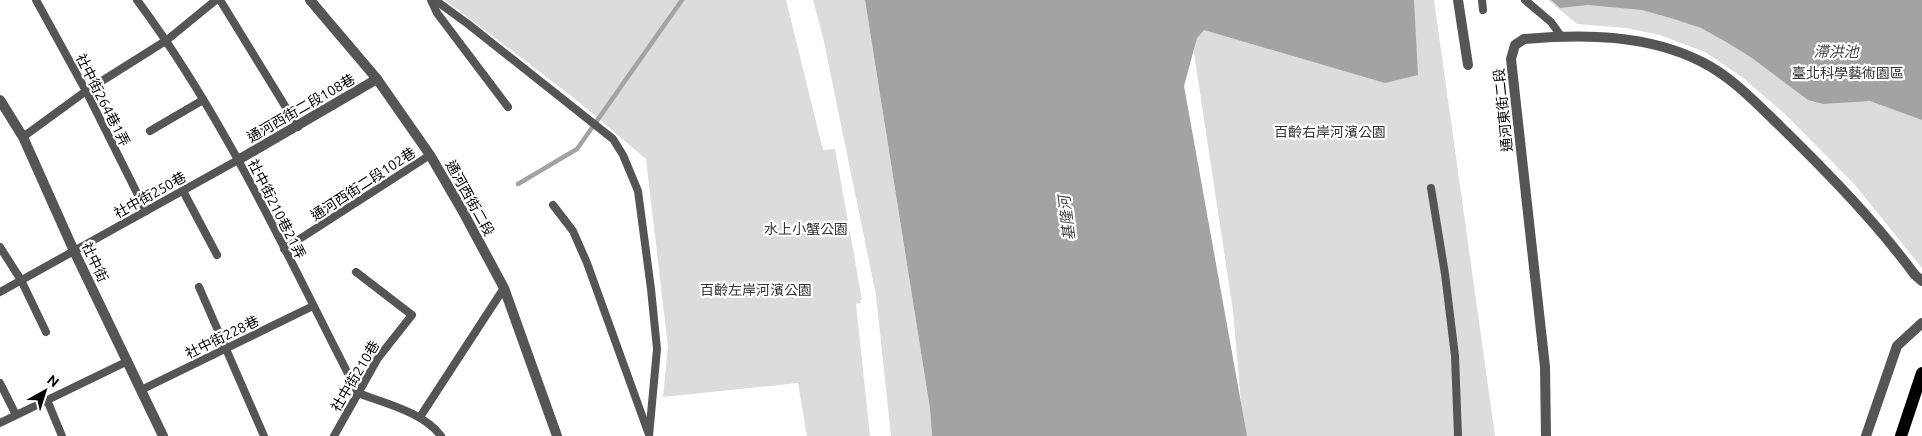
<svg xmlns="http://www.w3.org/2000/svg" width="1922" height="436" viewBox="0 0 1922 436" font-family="Ubuntu,'Noto Sans TC',sans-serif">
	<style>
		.green { fill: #dcdcdc }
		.water { fill: #a3a3a3 }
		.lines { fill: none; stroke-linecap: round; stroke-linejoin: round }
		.stream { stroke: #a3a3a3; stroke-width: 4.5 }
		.lane { stroke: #555; stroke-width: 8 }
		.street { stroke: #555; stroke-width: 10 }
		.primary { stroke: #000; stroke-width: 12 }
		.labels { text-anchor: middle; stroke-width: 4.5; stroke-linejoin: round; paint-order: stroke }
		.park-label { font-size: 14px; fill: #333; stroke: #fff }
		.street-label { font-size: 14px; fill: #000; stroke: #fff }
		.water-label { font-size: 15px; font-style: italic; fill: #444; stroke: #fff }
	</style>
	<rect width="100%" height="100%" fill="#fff"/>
	<g class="green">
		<path d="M 445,0 L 786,0 L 823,150 L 835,149 L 862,300 L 860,300 L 861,303 L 856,304 L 870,436 L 807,436 L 798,383 L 663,397 L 668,347 L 646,159 L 574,98 Z"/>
		<path d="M 813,0 L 865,0 L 930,409 L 932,436 L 891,436 L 876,295 L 823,37 Z"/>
		<path d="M 1186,0 L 1434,0 L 1495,436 L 1244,436 L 1233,311 Z"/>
		<path d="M 1548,0 L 1922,0 L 1922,268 L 1855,185 L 1785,114 L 1742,77 L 1705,52 L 1660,35 L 1626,28 L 1577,24 Z"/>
	</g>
	<g class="water">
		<path d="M 865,0 L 1414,0 L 1418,75 L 1385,83 L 1204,30 L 1197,38 L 1184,86 L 1247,436 L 932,436 L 930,409 Z"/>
		<path d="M 1551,0 L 1922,0 L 1922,120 L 1870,101 L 1823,104 L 1808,100 L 1752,58 L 1728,43 L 1701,28 L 1674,19 L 1642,10 L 1588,5 L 1560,8 Z"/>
	</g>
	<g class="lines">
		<path class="stream" d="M 518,184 L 577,149 L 682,0"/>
		<g class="lane">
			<path d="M 36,0 L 86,91 L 146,211"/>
			<path d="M 137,0 C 227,121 289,260 358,393 C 386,404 423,412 441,436"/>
			<path d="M 220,0 L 298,127"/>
			<path d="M 431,0 L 437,13 L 508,107"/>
			<path d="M 435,0 L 468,24 L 613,139 L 623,155 L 638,191 L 651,289 L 657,349 L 649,436"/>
			<path d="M 1482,0 L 1483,10"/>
			<path d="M 1525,0 L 1551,22 L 1561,36"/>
			<path d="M 150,131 L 203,100"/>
			<path d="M 23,137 L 86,91 L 167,40 L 216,0"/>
			<path d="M 1431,188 L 1445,274 L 1455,356 L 1458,436"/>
			<path d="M 183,191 L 217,255"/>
			<path d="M 553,205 L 573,231 L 587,263 L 648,432"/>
			<path d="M 0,247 L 21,280 L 46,332"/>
			<path d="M 284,249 L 430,155"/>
			<path d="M 199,287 L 264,436"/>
			<path d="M 0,292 L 238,160"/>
			<path d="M 0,383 L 16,415"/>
			<path d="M 141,390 L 313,306"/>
			<path d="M 47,400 L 62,436"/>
			<path d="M 420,417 L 504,288"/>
			<path d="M 0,423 L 128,361"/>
			<path d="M 334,436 L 378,358 L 412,315 L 356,272"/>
		</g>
		<g class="street">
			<path d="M 310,0 L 377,79 L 430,155 L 462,210 L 504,288 L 557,436"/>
			<path d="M 1458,0 L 1468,65"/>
			<path d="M 0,100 L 23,137 L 74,251 L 163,436"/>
			<path d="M 238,160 L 377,79"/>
			<path d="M 1546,436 L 1545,367 L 1511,59 L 1515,45 L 1524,39 C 1584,34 1647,34 1702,62 C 1732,77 1756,103 1780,126 C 1828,173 1875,221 1915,275 L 1922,281"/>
			<path d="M 1866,436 L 1897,346 L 1922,323"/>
		</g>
		<path class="primary" d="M 1901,436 L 1922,373"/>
	</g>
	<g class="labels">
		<g class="park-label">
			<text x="1848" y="78">臺北科學藝術園區</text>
			<text x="1330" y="137">百齡右岸河濱公園</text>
			<text x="806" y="234">水上小蟹公園</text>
			<text x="756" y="295">百齡左岸河濱公園</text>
		</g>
		<g class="street-label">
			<text transform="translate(103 100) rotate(63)" y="5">社中街264巷1弄</text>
			<text transform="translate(301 108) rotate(-30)" y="5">通河西街二段108巷</text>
			<text transform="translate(1503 110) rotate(-96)" y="5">通河東街二段</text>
			<text transform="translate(363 184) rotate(-33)" y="5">通河西街二段102巷</text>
			<text transform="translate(150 195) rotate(-29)" y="5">社中街250巷</text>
			<text transform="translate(470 198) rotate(61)" y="5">通河西街二段</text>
			<text transform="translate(277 209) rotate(63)" y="5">社中街210巷21弄</text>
			<text transform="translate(95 262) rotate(65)" y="5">社中街</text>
			<text transform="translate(222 337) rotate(-26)" y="5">社中街228巷</text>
			<text transform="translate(355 376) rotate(-59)" y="5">社中街210巷</text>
		</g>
		<g class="water-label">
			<text x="1836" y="57">滯洪池</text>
			<text transform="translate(1067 218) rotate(-97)" y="5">基隆河</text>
		</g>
	</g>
	<g transform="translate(45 391) rotate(39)" stroke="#ffffff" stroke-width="4" paint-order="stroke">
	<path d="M0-4L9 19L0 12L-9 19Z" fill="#000000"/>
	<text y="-8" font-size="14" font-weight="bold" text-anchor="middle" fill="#000000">N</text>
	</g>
</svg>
